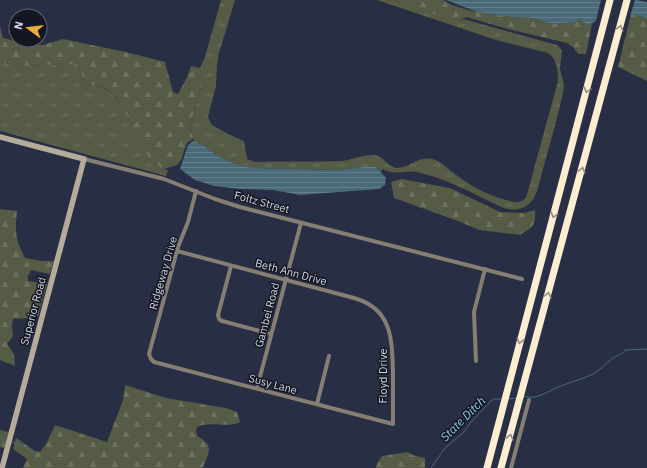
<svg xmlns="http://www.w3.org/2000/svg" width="647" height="468" viewBox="0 0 647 468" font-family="'IBM Plex Sans',sans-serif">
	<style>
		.grass { fill: url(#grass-tufts) }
		.forest { fill: url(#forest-firs) }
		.water { fill: url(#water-rules) }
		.pier { fill: #282e44 }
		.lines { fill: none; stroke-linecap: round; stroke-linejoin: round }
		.stream { stroke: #4a6a79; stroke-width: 1 }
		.street { stroke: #857e73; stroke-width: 4 }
		.secondary { stroke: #b5ab99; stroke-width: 5.5 }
		.highway { stroke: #fdedd1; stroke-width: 7 }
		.oneway { stroke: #948d82 }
		.labels { text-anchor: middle; stroke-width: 3; stroke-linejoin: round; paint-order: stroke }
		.street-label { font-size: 11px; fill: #d2d6e5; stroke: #141721 }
		.water-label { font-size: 12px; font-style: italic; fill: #8ecbe8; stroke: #141721 }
	</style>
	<defs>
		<pattern id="grass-tufts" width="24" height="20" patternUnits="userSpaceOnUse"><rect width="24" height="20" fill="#555b44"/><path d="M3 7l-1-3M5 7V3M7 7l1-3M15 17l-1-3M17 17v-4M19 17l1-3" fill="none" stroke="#6d725f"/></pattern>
		<pattern id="forest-firs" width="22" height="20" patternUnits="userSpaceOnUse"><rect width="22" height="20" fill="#555b44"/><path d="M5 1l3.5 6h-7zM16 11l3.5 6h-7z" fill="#6d725f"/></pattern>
		<pattern id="water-rules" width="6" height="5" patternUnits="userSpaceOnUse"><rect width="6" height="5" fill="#4a6a79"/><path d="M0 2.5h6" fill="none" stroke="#637f8c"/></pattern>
	</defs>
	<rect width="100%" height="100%" fill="#282e44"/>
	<g class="grass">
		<path d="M 221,0 L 235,0 L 219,53 L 217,65 L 216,86 L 208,117 L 212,125 L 230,135 L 244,141 L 247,159 L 255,162 C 284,161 312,162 341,161 C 352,160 363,154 374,155 C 383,155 387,167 397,168 C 411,168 418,154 435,160 C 442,162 449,170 455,174 C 471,186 487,195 506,200 C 514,202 520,204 526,198 L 558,81 C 558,70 557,59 548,53 L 496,40 L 377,0 L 395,0 L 461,21 L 463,19 L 557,45 L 562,50 L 560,69 L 564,85 L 563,94 C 557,119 550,144 543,169 C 540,179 538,193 532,201 C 523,211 512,211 501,207 C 475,194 445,178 417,172 C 405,170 394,176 383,169 L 381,172 L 376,167 L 364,167 L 337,170 L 252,168 L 235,164 L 216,155 L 203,145 L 193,141 L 194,138 L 189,128 L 203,81 L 200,68 L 205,57 Z"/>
		<path d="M 0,62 L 22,66 L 63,64 L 78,64 L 86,84 L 98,86 L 111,92 L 122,104 L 138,142 L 164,169 L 168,170 L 166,176 L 0,131 Z"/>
	</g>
	<g class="forest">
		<path d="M 395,0 L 443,0 L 452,5 L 471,11 L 512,17 L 533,18 L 552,24 L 575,22 L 580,19 L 586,25 L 592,24 L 586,54 L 578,54 L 574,48 L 567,43 L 512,30 L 466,17 L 457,22 Z"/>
		<path d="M 631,14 L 647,18 L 647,81 L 618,67 Z"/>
		<path d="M 0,26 L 3,38 L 23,43 L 43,45 L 63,39 L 126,52 L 165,62 L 173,92 L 178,94 L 187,77 L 191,66 L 200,68 L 203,81 L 189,128 L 194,138 L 187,143 L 181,160 L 177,165 L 164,169 C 154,163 145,153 138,142 C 129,126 127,106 112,93 C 105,87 94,85 86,84 L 78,64 L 63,64 L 22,66 L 0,62 Z"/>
		<path d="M 401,179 L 450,188 L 500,212 L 524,213 L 535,210 C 536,226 533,227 520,235 L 479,230 L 458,221 L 394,198 L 391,182 Z"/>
		<path d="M 0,209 L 17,211 C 15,233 15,238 25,258 L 41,261 L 54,261 L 50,274 L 31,270 L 28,276 L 28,281 L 47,284 L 38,316 L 28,318 L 13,319 L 12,325 L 13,336 L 7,344 L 14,354 L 15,366 L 0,360 Z"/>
		<path d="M 125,385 L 166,398 L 226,408 L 237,412 L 240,422 C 226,429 212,420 197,427 L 196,431 L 197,436 C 215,446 209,452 203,468 L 23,468 L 27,459 L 13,449 L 16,438 L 35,451 L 40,452 L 46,444 L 55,425 L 107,442 L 123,400 Z"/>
		<path d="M 0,430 L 9,432 L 4,448 L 0,447 Z"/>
		<path d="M 408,452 L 412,455 L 425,458 L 425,468 L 376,468 L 377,464 L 382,456 Z"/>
	</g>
	<g class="water">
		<path d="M 446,0 L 637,0 L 647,2 L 647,18 C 632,14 617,11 603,16 C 595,19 597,23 586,25 L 580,19 L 575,22 L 552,24 L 533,18 L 512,17 L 477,12 Z"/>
		<path d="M 193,141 L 203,145 L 216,155 L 235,164 L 252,168 L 337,170 L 364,167 L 376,167 L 386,178 L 385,185 L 379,189 L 300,195 L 273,190 L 240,189 L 214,186 L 195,180 L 180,169 L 188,145 Z"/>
	</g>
	<path class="pier" d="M 601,0 L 635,0 L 630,16 L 613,15 L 601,19 L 595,25 Z"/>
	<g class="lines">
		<g class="stream">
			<path d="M 522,397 C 527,396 531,398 535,397 C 544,395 552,389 561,386 C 571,382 583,379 593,374 C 600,370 606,363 613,358 C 618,355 622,355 625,350 L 647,349"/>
			<path d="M 508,399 L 517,398"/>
			<path d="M 0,437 L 6,440"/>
			<path d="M 12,442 C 20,446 26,447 33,452 C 33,456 39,465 42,468"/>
			<path d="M 431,468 L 445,448 L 463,433 L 471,422 L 490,402 L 494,399 L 501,399"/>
		</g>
		<g class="street">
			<path d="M 84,159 L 164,179 L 215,199 L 240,207 L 522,279"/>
			<path d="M 177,251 L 354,298 C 393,309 392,340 393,375 C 393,391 393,407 393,424 L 154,362 L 151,359 L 149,354 L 178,247 L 188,222 L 196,191"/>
			<path d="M 231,266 L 218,315 L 219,319 L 222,321 L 271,334"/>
			<path d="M 476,361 L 474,312 L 485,269"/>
			<path d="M 257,388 L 301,223"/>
			<path d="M 317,404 L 329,356"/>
			<path d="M 511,468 L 529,400"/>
		</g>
		<path class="secondary" d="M 0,137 L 84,159 L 2,468"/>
		<g class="highway">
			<path d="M 487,468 L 610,0"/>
			<path d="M 501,468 L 627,0"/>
		</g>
	</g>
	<defs><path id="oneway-chevron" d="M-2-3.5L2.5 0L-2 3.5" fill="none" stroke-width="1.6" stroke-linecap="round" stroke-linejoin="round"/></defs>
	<g class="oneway">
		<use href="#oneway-chevron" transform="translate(620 28) rotate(-75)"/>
		<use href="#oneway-chevron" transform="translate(587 90) rotate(105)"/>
		<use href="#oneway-chevron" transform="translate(582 170) rotate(-75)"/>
		<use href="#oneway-chevron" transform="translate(554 215) rotate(105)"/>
		<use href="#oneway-chevron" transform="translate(548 295) rotate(-75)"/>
		<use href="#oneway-chevron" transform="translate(520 341) rotate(105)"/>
		<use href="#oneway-chevron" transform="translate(510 437) rotate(-75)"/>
	</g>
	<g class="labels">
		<g class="street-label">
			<text transform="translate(262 202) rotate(15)" y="4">Foltz Street</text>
			<text transform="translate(291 272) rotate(15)" y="4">Beth Ann Drive</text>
			<text transform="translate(163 273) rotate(-74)" y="4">Ridgeway Drive</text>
			<text transform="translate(33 311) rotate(-75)" y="4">Superior Road</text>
			<text transform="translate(267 315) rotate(-75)" y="4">Gambel Road</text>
			<text transform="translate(383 376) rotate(-90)" y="4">Floyd Drive</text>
			<text transform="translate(273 384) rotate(15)" y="4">Susy Lane</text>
		</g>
		<g class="water-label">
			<text transform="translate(463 419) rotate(-45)" y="4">State Ditch</text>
		</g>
	</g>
	<g transform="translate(28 28) rotate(285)"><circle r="19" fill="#141721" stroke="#60636f"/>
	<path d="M0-3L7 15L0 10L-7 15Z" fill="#eba93a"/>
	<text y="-6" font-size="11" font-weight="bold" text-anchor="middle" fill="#d2d6e5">N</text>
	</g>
</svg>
